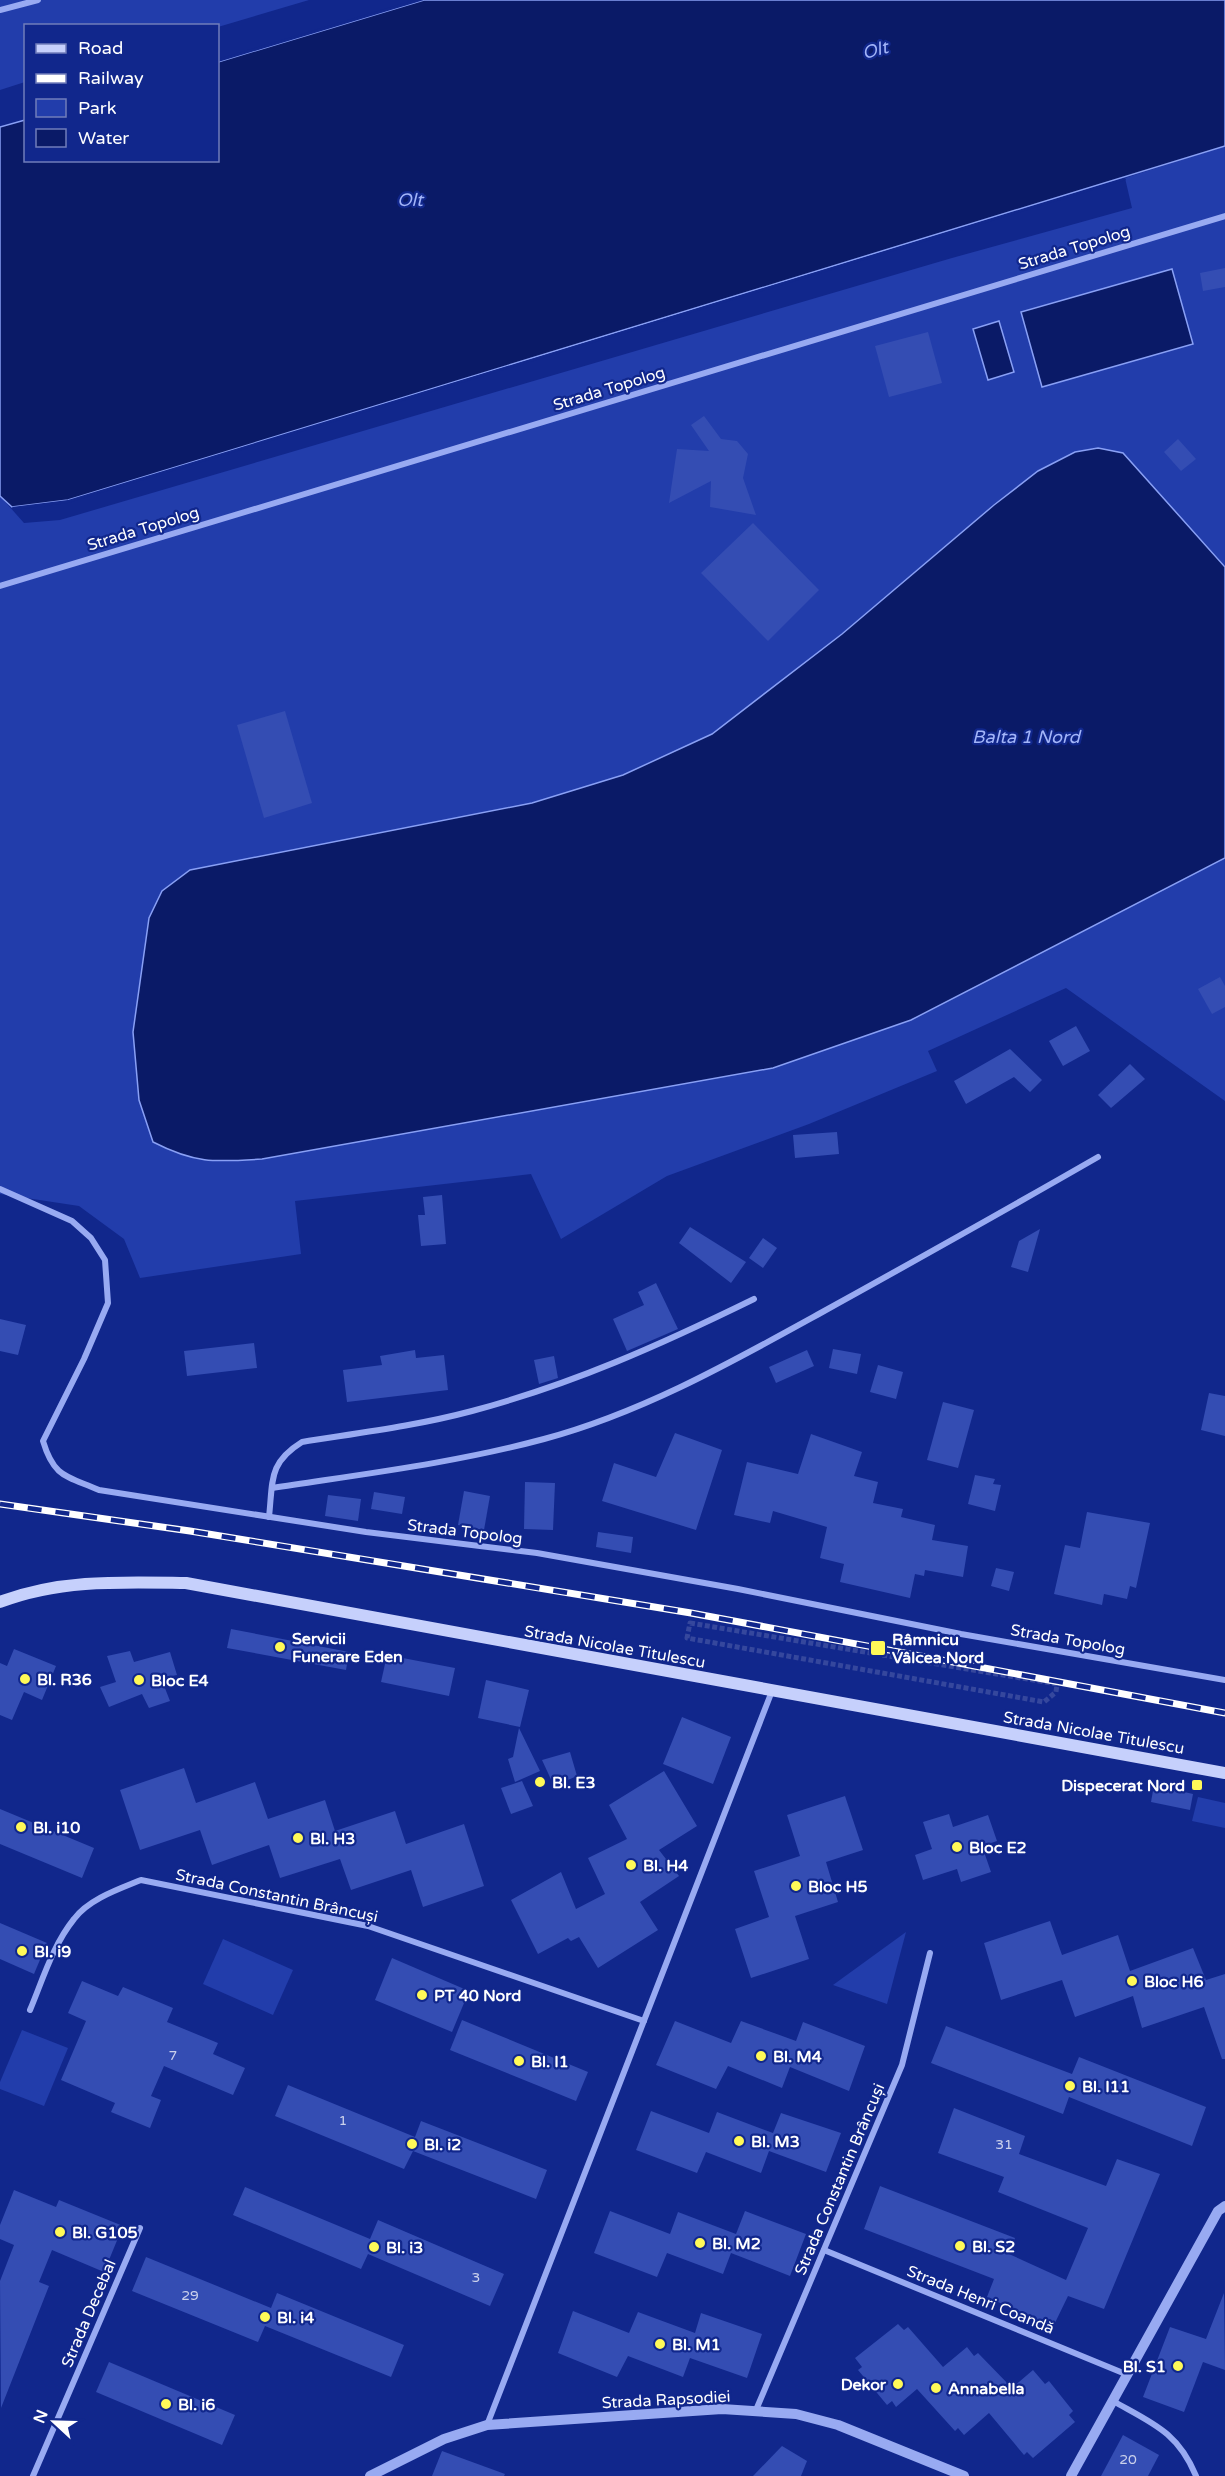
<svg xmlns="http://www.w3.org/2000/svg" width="1225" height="2476" viewBox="0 0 1225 2476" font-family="'Varela Round',sans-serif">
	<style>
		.green { fill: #223dab }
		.water { fill: #0a1a67; stroke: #89a0f5; stroke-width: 1.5 }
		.pier { fill: #11278c }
		.building { fill: #344db3 }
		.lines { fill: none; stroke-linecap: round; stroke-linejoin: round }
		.pedestrian-tunnel { stroke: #35479d; stroke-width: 5; stroke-dasharray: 5 2.5; stroke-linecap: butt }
		.minor { stroke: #98aaf2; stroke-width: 6 }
		.tertiary { stroke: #98aaf2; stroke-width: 10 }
		.secondary { stroke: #c6d0fc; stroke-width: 12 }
		.rail-casing { stroke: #fff; stroke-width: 7 }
		.rail { stroke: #11278c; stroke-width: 4.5; stroke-dasharray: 14; stroke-linecap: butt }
		.poi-dot { fill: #fff958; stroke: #11278c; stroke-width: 2 }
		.labels { text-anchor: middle; stroke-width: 4.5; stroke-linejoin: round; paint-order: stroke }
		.number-label { font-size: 14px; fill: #ccd2ec }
		.street-label { font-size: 16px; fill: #fff; stroke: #11278c }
		.poi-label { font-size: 16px; font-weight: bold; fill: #fff; stroke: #11278c; text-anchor: start }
		.water-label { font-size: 18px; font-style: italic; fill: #a3b5f9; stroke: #11278c }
	</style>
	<rect width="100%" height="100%" fill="#11278c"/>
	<g class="green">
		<path d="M 0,0 L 309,0 L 218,27 L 26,26 L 25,82 L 0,90 Z"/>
		<path d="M 1225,146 L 1225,567 L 1123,453 L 1038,471 L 994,504 L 842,634 L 712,734 L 623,775 L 532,803 L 190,870 L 262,1159 L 488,1118 L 911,1020 L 1225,858 L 1225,1101 L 1066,988 L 928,1051 L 937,1071 L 809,1124 L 667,1176 L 561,1239 L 531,1174 L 295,1201 L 301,1254 L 140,1278 L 124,1239 L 79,1206 L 0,1194 L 0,496 L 24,523 L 60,520 L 952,258 L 1132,208 L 1125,178 Z"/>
		<path d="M 1198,1797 L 1225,1803 L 1225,1828 L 1192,1821 Z"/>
		<path d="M 906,1932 L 887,2004 L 833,1985 Z"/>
		<path d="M 223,1939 L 293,1970 L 273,2015 L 203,1984 Z"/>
		<path d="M 22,2030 L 68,2048 L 44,2106 L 0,2089 L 0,2082 Z"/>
	</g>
	<g class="water">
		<path d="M 424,0 L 1225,0 L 1225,146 L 68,500 L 12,507 L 0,496 L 0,127 L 25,120 L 26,160 L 218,160 L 218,62 Z"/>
		<path d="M 1172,269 L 1193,344 L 1042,387 L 1021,312 Z"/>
		<path d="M 999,321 L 1014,372 L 988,380 L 973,329 Z"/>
		<path d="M 1098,448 L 1123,453 L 1225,567 L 1225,858 L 911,1020 L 773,1068 L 262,1159 C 215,1162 196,1164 153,1142 L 139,1100 L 133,1032 L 149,918 L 162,891 L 190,870 L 532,803 L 623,775 L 712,734 L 842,634 L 994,505 L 1038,471 L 1075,452 Z"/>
	</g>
	<g class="pier">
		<path d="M 414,0 L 424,0 L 218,62 L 218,59 Z"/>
		<path d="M 1125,178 L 1126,180 L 68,503 L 14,510 L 12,507 L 68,500 Z"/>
	</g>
	<g class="building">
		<path d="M 1225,268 L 1225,287 L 1203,291 L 1200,273 Z"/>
		<path d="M 928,332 L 942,383 L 889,397 L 875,346 Z"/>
		<path d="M 704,416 L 721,439 L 737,441 L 748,454 L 743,478 L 756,515 L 710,507 L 711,481 L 669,503 L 677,449 L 709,451 L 691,425 Z"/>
		<path d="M 1178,439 L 1196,459 L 1181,471 L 1164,452 Z"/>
		<path d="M 753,523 L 819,590 L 768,641 L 701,573 Z"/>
		<path d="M 285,711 L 312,803 L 264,818 L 237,725 Z"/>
		<path d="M 1220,977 L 1225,986 L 1225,1007 L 1212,1014 L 1198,989 Z"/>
		<path d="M 1076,1026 L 1090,1051 L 1063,1066 L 1049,1041 Z"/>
		<path d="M 1010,1049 L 1042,1080 L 1030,1092 L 1014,1077 L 966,1104 L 954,1081 Z"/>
		<path d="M 1130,1064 L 1145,1079 L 1111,1108 L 1098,1095 Z"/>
		<path d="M 837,1132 L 839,1154 L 795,1158 L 793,1135 Z"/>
		<path d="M 442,1195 L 446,1244 L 421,1246 L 418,1215 L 425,1215 L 423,1197 Z"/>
		<path d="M 690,1227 L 746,1262 L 731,1283 L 679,1243 Z"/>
		<path d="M 1040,1229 L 1028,1272 L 1011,1267 L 1019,1241 Z"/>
		<path d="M 763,1238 L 777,1248 L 763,1268 L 749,1258 Z"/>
		<path d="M 656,1283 L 678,1329 L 627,1351 L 613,1319 L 644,1305 L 638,1292 Z"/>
		<path d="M 0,1319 L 26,1325 L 18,1355 L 0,1351 Z"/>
		<path d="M 254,1343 L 257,1368 L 187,1376 L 184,1351 Z"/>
		<path d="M 833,1349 L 861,1354 L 857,1374 L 829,1368 Z"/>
		<path d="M 415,1350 L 416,1358 L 444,1355 L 448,1390 L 347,1402 L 343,1370 L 382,1365 L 380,1356 Z"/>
		<path d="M 807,1350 L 814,1366 L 776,1383 L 769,1367 Z"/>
		<path d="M 554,1356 L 558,1378 L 539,1384 L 534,1360 Z"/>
		<path d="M 878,1365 L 903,1372 L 896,1399 L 870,1392 Z"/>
		<path d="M 1209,1393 L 1225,1396 L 1225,1436 L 1201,1430 Z"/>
		<path d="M 943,1402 L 974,1410 L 958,1468 L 927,1460 Z"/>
		<path d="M 675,1433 L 722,1450 L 696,1530 L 602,1501 L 614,1463 L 656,1477 Z"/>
		<path d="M 811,1434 L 862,1452 L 854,1476 L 878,1482 L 873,1503 L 903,1509 L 901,1517 L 935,1525 L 932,1540 L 968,1546 L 963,1577 L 925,1570 L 924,1576 L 915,1574 L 910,1598 L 840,1582 L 844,1564 L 820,1558 L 827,1527 L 773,1511 L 770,1523 L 734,1515 L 747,1462 L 798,1474 Z"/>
		<path d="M 975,1475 L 995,1479 L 993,1484 L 1001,1485 L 995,1511 L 968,1504 Z"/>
		<path d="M 525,1482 L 555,1483 L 553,1530 L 524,1529 Z"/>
		<path d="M 464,1491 L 490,1496 L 484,1530 L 458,1525 Z"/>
		<path d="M 374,1492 L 405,1497 L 402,1514 L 371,1509 Z"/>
		<path d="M 328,1495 L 361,1499 L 358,1521 L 325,1516 Z"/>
		<path d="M 1087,1512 L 1150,1523 L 1136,1588 L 1130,1586 L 1127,1599 L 1104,1594 L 1102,1605 L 1054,1594 L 1065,1545 L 1080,1548 Z"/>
		<path d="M 598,1532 L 633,1537 L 631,1553 L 596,1547 Z"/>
		<path d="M 996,1568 L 1014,1572 L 1009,1591 L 991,1586 Z"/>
		<path d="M 231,1629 L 349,1652 L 346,1670 L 227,1648 Z"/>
		<path d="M 14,1649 L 56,1666 L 42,1700 L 24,1692 L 12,1720 L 0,1715 L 0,1663 L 7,1666 Z"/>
		<path d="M 130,1651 L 134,1662 L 170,1652 L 177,1675 L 161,1678 L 170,1701 L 149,1708 L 142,1694 L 109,1707 L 100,1687 L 116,1682 L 107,1656 Z"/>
		<path d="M 387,1655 L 455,1668 L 449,1696 L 381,1682 Z"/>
		<path d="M 486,1680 L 529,1690 L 520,1727 L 478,1718 Z"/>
		<path d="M 682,1717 L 731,1737 L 713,1784 L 663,1764 Z"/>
		<path d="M 519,1728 L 540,1771 L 515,1782 L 508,1759 L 513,1757 Z"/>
		<path d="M 570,1752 L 577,1776 L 554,1786 L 542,1760 Z"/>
		<path d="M 184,1768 L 196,1803 L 255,1782 L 268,1819 L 325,1800 L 335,1831 L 395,1811 L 406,1844 L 464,1824 L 484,1886 L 423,1907 L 411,1870 L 351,1890 L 340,1859 L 280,1878 L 269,1845 L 212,1865 L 200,1830 L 140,1850 L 120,1790 Z"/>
		<path d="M 664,1771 L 697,1826 L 659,1850 L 679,1876 L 640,1902 L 658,1930 L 598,1968 L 579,1937 L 571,1941 L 568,1938 L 538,1954 L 511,1900 L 561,1872 L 576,1909 L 605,1894 L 588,1858 L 627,1839 L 609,1805 Z"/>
		<path d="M 522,1781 L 533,1806 L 511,1814 L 501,1788 Z"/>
		<path d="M 1154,1785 L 1193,1794 L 1190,1810 L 1151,1802 Z"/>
		<path d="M 845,1796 L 863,1850 L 826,1862 L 838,1902 L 795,1916 L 809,1959 L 751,1978 L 735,1929 L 769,1917 L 754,1871 L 800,1856 L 787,1815 Z"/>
		<path d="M 0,1809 L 94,1848 L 82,1878 L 0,1844 Z"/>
		<path d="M 949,1814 L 953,1827 L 988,1815 L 997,1841 L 982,1846 L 991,1872 L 961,1882 L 957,1869 L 923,1880 L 915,1855 L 932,1849 L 923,1822 Z"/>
		<path d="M 1050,1921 L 1062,1955 L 1118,1935 L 1130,1971 L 1193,1948 L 1206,1980 L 1225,1974 L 1225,2059 L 1222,2059 L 1204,2007 L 1142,2028 L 1133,1996 L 1075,2017 L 1062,1980 L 1001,2000 L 984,1943 Z"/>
		<path d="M 0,1923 L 47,1943 L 34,1974 L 0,1959 Z"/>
		<path d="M 392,1958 L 469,1991 L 452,2032 L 375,2000 Z"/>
		<path d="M 82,1981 L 118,1996 L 123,1987 L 173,2008 L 167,2022 L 218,2043 L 213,2054 L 245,2068 L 233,2095 L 164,2066 L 151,2096 L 161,2100 L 150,2128 L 111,2112 L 115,2103 L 61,2080 L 86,2021 L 68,2013 Z"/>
		<path d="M 462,2020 L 588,2072 L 576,2101 L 450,2050 Z"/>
		<path d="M 675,2021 L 731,2043 L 741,2021 L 796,2041 L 803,2022 L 865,2046 L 849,2091 L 790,2067 L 782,2088 L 728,2066 L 716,2089 L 656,2065 Z"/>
		<path d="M 946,2026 L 1072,2074 L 1079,2057 L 1206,2107 L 1192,2146 L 1069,2097 L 1063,2114 L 931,2063 Z"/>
		<path d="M 288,2085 L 415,2137 L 421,2121 L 547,2170 L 536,2199 L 413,2151 L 404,2169 L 275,2116 Z"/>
		<path d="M 954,2108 L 1025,2136 L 1019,2154 L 1106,2186 L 1117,2159 L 1160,2174 L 1104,2309 L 1068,2296 L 1053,2327 L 987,2297 L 994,2279 L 864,2229 L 880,2186 L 1015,2238 L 1009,2254 L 1066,2280 L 1088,2228 L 998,2192 L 1004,2177 L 938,2153 Z"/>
		<path d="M 651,2111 L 709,2133 L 717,2112 L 773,2133 L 781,2113 L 841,2133 L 826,2172 L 769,2151 L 761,2173 L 706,2152 L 697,2173 L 636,2150 Z"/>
		<path d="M 245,2187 L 370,2239 L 378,2220 L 504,2274 L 490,2306 L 368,2254 L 361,2269 L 233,2215 Z"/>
		<path d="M 14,2190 L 56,2207 L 59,2200 L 123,2226 L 104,2272 L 52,2250 L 39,2282 L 49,2286 L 1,2408 L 0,2281 L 14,2245 L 0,2239 L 0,2225 Z"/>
		<path d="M 610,2211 L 670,2234 L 678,2212 L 736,2234 L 745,2211 L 806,2234 L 790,2276 L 731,2253 L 723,2274 L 667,2253 L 657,2277 L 594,2253 Z"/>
		<path d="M 146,2257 L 271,2308 L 277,2293 L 404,2345 L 391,2377 L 265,2326 L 258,2342 L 132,2291 Z"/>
		<path d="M 1224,2293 L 1225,2370 L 1203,2362 L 1184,2412 L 1143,2397 L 1170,2327 L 1206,2339 Z"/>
		<path d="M 573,2311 L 629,2333 L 638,2312 L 695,2333 L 701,2313 L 762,2334 L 747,2378 L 690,2358 L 683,2377 L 628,2356 L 617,2377 L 558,2353 Z"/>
		<path d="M 898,2324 L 904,2330 L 908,2327 L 943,2367 L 967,2347 L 974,2356 L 978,2353 L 1012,2388 L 1033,2370 L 1045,2384 L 1049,2381 L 1073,2411 L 1069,2415 L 1075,2422 L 1033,2458 L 1027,2452 L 1024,2455 L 989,2413 L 964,2435 L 958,2428 L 955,2431 L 917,2389 L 896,2407 L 892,2401 L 887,2405 L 858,2370 L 862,2367 L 855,2358 Z"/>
		<path d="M 109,2362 L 235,2415 L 222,2445 L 96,2392 Z"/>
		<path d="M 1123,2435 L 1159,2455 L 1148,2476 L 1101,2476 Z"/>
		<path d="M 782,2446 L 807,2461 L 801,2476 L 753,2476 Z"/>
		<path d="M 442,2451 L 505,2474 L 504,2476 L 432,2476 Z"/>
	</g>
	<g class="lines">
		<path class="pedestrian-tunnel" d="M 690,1623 L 1057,1684 L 1056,1692 L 1044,1702 L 687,1638 Z"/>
		<g class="minor">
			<path d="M 0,10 L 38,0"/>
			<path d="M 0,586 L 1225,216"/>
			<path d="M 0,1189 L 72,1221 L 91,1238 L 105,1260 L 108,1303 L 84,1359 L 43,1441 C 54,1478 67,1476 99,1490 L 366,1532 L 537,1553 L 738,1589 L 961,1634 L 1225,1680"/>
			<path d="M 272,1488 C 363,1474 455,1463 544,1439 C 641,1413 730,1363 817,1315 C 911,1263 1004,1211 1098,1157"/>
			<path d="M 269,1517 C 273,1481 268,1463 302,1442 C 358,1433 416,1426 472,1411 C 573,1384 660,1345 754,1299"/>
			<path d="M 30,2010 C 43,1979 53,1945 74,1919 C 89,1899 119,1889 141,1880 L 368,1926 L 644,2021"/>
			<path d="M 824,2250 L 1128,2375"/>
			<path d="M 1113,2401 C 1152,2423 1178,2432 1196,2476"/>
			<path d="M 756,2410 L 902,2065 L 930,1953"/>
			<path d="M 487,2425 L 772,1691"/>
			<path d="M 33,2476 L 140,2228"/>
		</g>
		<g class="tertiary">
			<path d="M 370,2476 L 444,2439 L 487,2425 L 722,2409 L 796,2414 L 838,2425 L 964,2476"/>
			<path d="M 1071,2476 L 1218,2211 L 1225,2206"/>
		</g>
		<path class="secondary" d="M 0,1602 C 60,1579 123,1582 186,1583 L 1225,1773"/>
		<defs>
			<path id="rail" d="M 0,1504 L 190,1531 L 691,1613 L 1225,1713"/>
		</defs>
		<use href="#rail" class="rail-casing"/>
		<use href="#rail" class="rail"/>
	</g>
	<g class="poi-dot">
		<circle cx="280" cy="1647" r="6"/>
		<rect x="870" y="1640" width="16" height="16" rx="3"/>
		<circle cx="25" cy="1679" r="6"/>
		<circle cx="139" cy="1680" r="6"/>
		<circle cx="540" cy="1782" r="6"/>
		<rect x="1191" y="1779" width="12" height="12" rx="3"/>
		<circle cx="21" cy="1827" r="6"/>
		<circle cx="298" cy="1838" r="6"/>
		<circle cx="957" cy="1847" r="6"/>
		<circle cx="631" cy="1865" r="6"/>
		<circle cx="796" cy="1886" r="6"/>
		<circle cx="22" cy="1951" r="6"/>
		<circle cx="1132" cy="1981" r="6"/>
		<circle cx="422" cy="1995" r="6"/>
		<circle cx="761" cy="2056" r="6"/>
		<circle cx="519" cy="2061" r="6"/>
		<circle cx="1070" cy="2086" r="6"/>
		<circle cx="739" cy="2141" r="6"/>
		<circle cx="412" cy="2144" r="6"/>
		<circle cx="60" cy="2232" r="6"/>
		<circle cx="700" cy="2243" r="6"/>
		<circle cx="960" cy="2246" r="6"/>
		<circle cx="374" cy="2247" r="6"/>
		<circle cx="265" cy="2317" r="6"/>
		<circle cx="660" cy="2344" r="6"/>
		<circle cx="1178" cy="2366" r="6"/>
		<circle cx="898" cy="2384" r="6"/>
		<circle cx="936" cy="2388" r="6"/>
		<circle cx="166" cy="2404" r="6"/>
	</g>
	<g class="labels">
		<g class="number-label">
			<text x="173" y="2060">7</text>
			<text x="343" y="2125">1</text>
			<text x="1004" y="2149">31</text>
			<text x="476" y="2282">3</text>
			<text x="190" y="2300">29</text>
			<text x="1128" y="2464">20</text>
		</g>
		<g class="street-label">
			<text transform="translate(1074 247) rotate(-17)" y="6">Strada Topolog</text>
			<text transform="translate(609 388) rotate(-17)" y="6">Strada Topolog</text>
			<text transform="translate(143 528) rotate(-17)" y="6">Strada Topolog</text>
			<text transform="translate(465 1531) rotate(7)" y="6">Strada Topolog</text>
			<text transform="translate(1068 1639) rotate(10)" y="6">Strada Topolog</text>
			<text transform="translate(615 1646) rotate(10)" y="6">Strada Nicolae Titulescu</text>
			<text transform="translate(1094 1732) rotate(10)" y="6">Strada Nicolae Titulescu</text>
			<text transform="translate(277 1895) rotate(12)" y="6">Strada Constantin Brâncuși</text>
			<text transform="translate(839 2179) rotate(-67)" y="6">Strada Constantin Brâncuși</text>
			<text transform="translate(981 2299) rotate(22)" y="6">Strada Henri Coandă</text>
			<text transform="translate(88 2313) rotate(-67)" y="6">Strada Decebal</text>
			<text transform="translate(666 2399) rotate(-3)" y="6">Strada Rapsodiei</text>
		</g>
		<g class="poi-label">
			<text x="292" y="1644">Servicii<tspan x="292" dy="18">Funerare Eden</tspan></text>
			<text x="892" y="1645">Râmnicu<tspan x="892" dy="18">Vâlcea Nord</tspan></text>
			<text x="37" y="1685">Bl. R36</text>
			<text x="151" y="1686">Bloc E4</text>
			<text x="552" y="1788">Bl. E3</text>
			<text x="1185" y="1791" text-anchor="end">Dispecerat Nord</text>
			<text x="33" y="1833">Bl. i10</text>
			<text x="310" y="1844">Bl. H3</text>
			<text x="969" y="1853">Bloc E2</text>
			<text x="643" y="1871">Bl. H4</text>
			<text x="808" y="1892">Bloc H5</text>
			<text x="34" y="1957">Bl. i9</text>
			<text x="1144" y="1987">Bloc H6</text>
			<text x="434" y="2001">PT 40 Nord</text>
			<text x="773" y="2062">Bl. M4</text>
			<text x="531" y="2067">Bl. I1</text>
			<text x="1082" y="2092">Bl. I11</text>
			<text x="751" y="2147">Bl. M3</text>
			<text x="424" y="2150">Bl. i2</text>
			<text x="72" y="2238">Bl. G105</text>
			<text x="712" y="2249">Bl. M2</text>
			<text x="972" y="2252">Bl. S2</text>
			<text x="386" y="2253">Bl. i3</text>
			<text x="277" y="2323">Bl. i4</text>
			<text x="672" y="2350">Bl. M1</text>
			<text x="1166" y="2372" text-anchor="end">Bl. S1</text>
			<text x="886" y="2390" text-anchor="end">Dekor</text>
			<text x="948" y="2394">Annabella</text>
			<text x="178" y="2410">Bl. i6</text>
		</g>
		<g class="water-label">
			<text transform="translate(875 50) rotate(-15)" y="6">Olt</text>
			<text x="410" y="206">Olt</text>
			<text x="1026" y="743">Balta 1 Nord</text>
		</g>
	</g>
	<rect x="24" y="24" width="195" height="138" fill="#11278c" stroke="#707dba" stroke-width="1.5"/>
	<rect x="36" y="44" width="30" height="9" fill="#c6d0fc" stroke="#707dba" stroke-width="1.5"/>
	<text x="78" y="54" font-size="18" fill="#ffffff">Road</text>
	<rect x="36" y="74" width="30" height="9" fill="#ffffff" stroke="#707dba" stroke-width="1.5"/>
	<text x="78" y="84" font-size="18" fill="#ffffff">Railway</text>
	<rect x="36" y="99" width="30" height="18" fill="#223dab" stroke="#707dba" stroke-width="1.5"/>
	<text x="78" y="114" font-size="18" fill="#ffffff">Park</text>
	<rect x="36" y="129" width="30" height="18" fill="#0a1a67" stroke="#707dba" stroke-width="1.5"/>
	<text x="78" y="144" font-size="18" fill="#ffffff">Water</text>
	<g transform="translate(54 2422) rotate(292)" stroke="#11278c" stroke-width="4.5" paint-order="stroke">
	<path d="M0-4.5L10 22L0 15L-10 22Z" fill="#ffffff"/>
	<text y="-9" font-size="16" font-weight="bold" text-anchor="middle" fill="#ffffff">N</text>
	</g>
</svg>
